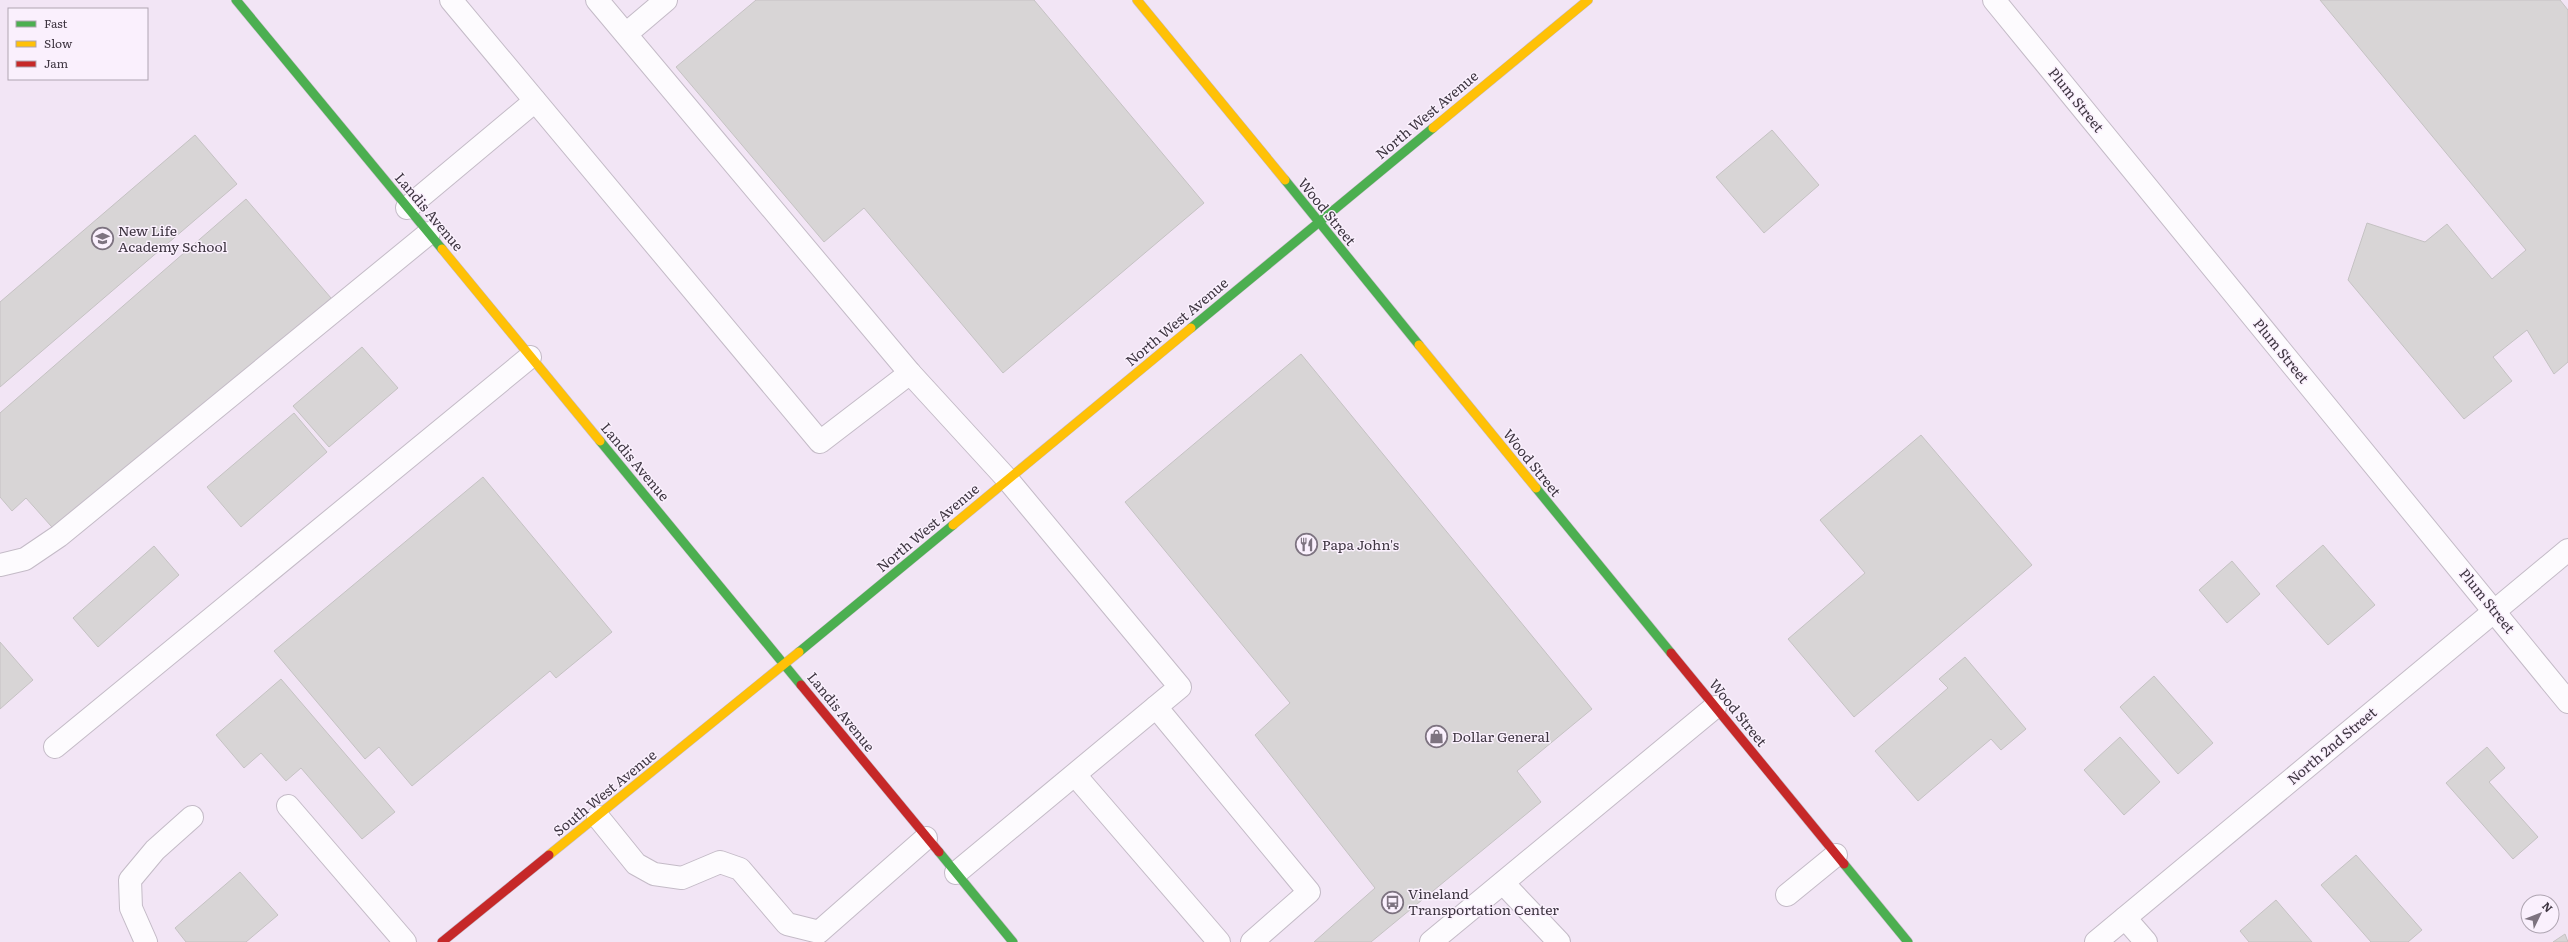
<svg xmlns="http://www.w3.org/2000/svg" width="2568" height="942" viewBox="0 0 2568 942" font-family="Literata,serif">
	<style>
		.building { fill: #d8d5d6; stroke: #c5c2c3 }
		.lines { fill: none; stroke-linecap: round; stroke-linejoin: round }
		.lane-casing { stroke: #c4bbc7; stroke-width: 24 }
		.street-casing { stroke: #c4bbc7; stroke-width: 24 }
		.fast-casing { stroke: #c4bbc7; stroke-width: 10 }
		.slow-casing { stroke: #c4bbc7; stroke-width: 10 }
		.jam-casing { stroke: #c4bbc7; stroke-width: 10 }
		.lane { stroke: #fdfbfe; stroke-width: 22 }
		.street { stroke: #fdfbfe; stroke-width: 22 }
		.fast { stroke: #4caf50; stroke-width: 9 }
		.slow { stroke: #ffc107; stroke-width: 9 }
		.jam { stroke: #c62828; stroke-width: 9 }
		.labels { text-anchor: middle; stroke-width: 3; stroke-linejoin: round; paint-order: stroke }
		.street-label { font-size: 14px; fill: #3e3541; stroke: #faf0fd }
		.poi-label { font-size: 14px; fill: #3e3541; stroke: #faf0fd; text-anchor: start }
	</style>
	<rect width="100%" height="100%" fill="#f2e5f5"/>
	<g class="building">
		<path d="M 756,0 L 1034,0 L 1204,203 L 1003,373 L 864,208 L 824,242 L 676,67 Z"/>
		<path d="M 2320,0 L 2560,0 L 2568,10 L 2568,362 L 2554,374 L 2527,330 L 2493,357 L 2512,381 L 2464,419 L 2348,280 L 2367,223 L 2425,242 L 2447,224 L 2492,279 L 2526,250 Z"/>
		<path d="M 1772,130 L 1819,185 L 1764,233 L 1716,177 Z"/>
		<path d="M 195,135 L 237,184 L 0,387 L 0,302 Z"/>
		<path d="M 246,199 L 331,298 L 59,535 L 26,498 L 12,511 L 0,497 L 0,413 Z"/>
		<path d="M 362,347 L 398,388 L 329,447 L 293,406 Z"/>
		<path d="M 1301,354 L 1592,709 L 1517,771 L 1541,802 L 1371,942 L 1314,942 L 1375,888 L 1255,735 L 1290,703 L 1125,502 Z"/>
		<path d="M 294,413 L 327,452 L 241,527 L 207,487 Z"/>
		<path d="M 1921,435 L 2032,565 L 1854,717 L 1788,639 L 1865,573 L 1820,520 Z"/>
		<path d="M 483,477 L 612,632 L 556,678 L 550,671 L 412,786 L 379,747 L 365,759 L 274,651 Z"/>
		<path d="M 2323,545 L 2375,605 L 2328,645 L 2276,586 Z"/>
		<path d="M 154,546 L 179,575 L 98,647 L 73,618 Z"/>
		<path d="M 2232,561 L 2260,594 L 2227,623 L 2199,590 Z"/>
		<path d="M 0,642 L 33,680 L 0,709 Z"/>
		<path d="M 1965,657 L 2026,729 L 2001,750 L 1991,739 L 1918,801 L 1875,751 L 1948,688 L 1939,679 Z"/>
		<path d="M 2154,676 L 2213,743 L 2178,774 L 2120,707 Z"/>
		<path d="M 281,679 L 395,812 L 362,839 L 301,768 L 286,781 L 261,753 L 244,768 L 216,735 Z"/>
		<path d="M 2120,737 L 2160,782 L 2124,815 L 2084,770 Z"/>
		<path d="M 2487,747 L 2505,768 L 2489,782 L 2538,837 L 2513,859 L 2446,783 Z"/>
		<path d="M 2356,855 L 2422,930 L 2408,942 L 2371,942 L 2321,885 Z"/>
		<path d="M 240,872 L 278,915 L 246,942 L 186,942 L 175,928 Z"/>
		<path d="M 2276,900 L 2312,942 L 2249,942 L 2240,931 Z"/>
		<path d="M 2565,934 L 2568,942 L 2553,942 Z"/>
	</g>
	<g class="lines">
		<defs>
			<g id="lane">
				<path d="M 451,0 L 820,442 L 910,373 L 1008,480 L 1180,687 L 956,873"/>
				<path d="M 597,0 L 910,373"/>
				<path d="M 626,34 L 666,0"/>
				<path d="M 407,208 L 535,101"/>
				<path d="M 0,565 L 25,559 L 59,536 L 429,233"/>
				<path d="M 1156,707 L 1309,892 L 1252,942"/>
				<path d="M 55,747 L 530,357"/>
				<path d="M 1075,775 L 1219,942"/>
				<path d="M 288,806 L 405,942"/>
				<path d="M 598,817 L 636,864 L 654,874 L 682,878 L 720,862 L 740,869 L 787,924 L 819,932 L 926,838"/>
				<path d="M 1503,883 L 1559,942"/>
				<path d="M 1787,895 L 1836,855"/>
				<path d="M 2125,918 L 2146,942"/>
				<path d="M 146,942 L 131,908 L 130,880 L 155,850 L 192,817"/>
				<path d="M 1431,942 L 1715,707"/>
			</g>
			<g id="street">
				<path d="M 1994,0 L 2568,702"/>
				<path d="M 2096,942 L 2568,550"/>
			</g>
			<g id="fast">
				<path d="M 236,0 L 442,249"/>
				<path d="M 1285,180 L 1419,345"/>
				<path d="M 1191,328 L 1433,128"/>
				<path d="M 600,441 L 801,685"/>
				<path d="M 1536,488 L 1671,653"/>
				<path d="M 799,652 L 953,525"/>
				<path d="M 939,852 L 1013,942"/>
				<path d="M 1844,864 L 1908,942"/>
			</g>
			<g id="slow">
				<path d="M 1137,0 L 1285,180"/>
				<path d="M 1433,128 L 1588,0"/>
				<path d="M 442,249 L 600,441"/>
				<path d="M 1419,345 L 1536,488"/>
				<path d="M 953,525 L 1191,328"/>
				<path d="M 549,855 L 799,652"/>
			</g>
			<g id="jam">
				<path d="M 1671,653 L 1844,864"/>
				<path d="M 801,685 L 939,852"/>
				<path d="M 442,942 L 549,855"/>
			</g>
		</defs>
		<use href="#lane" class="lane-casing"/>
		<use href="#street" class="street-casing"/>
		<use href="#fast" class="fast-casing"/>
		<use href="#slow" class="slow-casing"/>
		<use href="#jam" class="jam-casing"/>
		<use href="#lane" class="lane"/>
		<use href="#street" class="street"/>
		<use href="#fast" class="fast"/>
		<use href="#slow" class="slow"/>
		<use href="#jam" class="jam"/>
	</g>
	<defs>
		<symbol id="school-ring" viewBox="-11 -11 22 22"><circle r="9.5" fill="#faf0fd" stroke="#7d7380" stroke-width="1.5"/><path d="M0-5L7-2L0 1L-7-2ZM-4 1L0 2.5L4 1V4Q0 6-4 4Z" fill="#7d7380"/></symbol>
		<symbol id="restaurant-ring" viewBox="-11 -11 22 22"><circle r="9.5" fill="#faf0fd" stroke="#7d7380" stroke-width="1.5"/><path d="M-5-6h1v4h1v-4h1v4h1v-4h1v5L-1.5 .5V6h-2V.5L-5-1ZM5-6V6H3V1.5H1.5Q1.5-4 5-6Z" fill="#7d7380"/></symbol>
		<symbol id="shop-ring" viewBox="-11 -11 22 22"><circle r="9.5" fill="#faf0fd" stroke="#7d7380" stroke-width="1.5"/><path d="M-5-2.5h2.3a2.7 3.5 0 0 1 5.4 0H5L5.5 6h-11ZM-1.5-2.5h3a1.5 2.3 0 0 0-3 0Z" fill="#7d7380"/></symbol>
		<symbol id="bus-ring" viewBox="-11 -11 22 22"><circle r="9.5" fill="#faf0fd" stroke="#7d7380" stroke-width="1.5"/><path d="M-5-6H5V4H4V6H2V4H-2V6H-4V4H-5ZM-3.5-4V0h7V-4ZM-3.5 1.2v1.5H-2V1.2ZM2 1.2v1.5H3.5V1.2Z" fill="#7d7380"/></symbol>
	</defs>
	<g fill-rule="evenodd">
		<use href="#school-ring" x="90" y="226" width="25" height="25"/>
		<use href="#restaurant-ring" x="1294" y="532" width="25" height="25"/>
		<use href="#shop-ring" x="1424" y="724" width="25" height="25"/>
		<use href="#bus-ring" x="1380" y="890" width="25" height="25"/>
	</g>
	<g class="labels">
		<g class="street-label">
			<text transform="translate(2076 100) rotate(51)" y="5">Plum Street</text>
			<text transform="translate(1427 115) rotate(-40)" y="5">North West Avenue</text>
			<text transform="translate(429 212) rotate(50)" y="5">Landis Avenue</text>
			<text transform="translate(1327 212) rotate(51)" y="5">Wood Street</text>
			<text transform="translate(1177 322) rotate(-40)" y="5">North West Avenue</text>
			<text transform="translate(2281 351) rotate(51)" y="5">Plum Street</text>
			<text transform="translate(635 462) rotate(50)" y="5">Landis Avenue</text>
			<text transform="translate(1532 463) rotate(51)" y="5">Wood Street</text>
			<text transform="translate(928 528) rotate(-40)" y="5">North West Avenue</text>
			<text transform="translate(2487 601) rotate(51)" y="5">Plum Street</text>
			<text transform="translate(841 712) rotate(51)" y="5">Landis Avenue</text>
			<text transform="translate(1738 713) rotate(51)" y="5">Wood Street</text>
			<text transform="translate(2332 746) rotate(-40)" y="5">North 2nd Street</text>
			<text transform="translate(605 793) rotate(-39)" y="5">South West Avenue</text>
		</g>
		<g class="poi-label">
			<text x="118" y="236">New Life<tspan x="118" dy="16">Academy School</tspan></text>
			<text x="1322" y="550">Papa John's</text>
			<text x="1452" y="742">Dollar General</text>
			<text x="1408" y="899">Vineland<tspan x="1408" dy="16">Transportation Center</tspan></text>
		</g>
	</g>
	<rect x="8" y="8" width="140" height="72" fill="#faf0fd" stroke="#afa5b2"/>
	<rect x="16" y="21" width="20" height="6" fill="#4caf50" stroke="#afa5b2"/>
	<text x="44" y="28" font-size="12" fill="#3e3541">Fast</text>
	<rect x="16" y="41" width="20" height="6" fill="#ffc107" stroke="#afa5b2"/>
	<text x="44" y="48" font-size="12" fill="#3e3541">Slow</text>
	<rect x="16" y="61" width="20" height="6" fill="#c62828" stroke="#afa5b2"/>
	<text x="44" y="68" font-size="12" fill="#3e3541">Jam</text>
	<g transform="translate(2540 914) rotate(47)"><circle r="19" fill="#faf0fd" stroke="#afa5b2"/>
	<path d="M0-3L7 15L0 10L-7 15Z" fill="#7d7380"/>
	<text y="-6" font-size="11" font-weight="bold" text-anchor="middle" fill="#3e3541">N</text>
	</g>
</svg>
